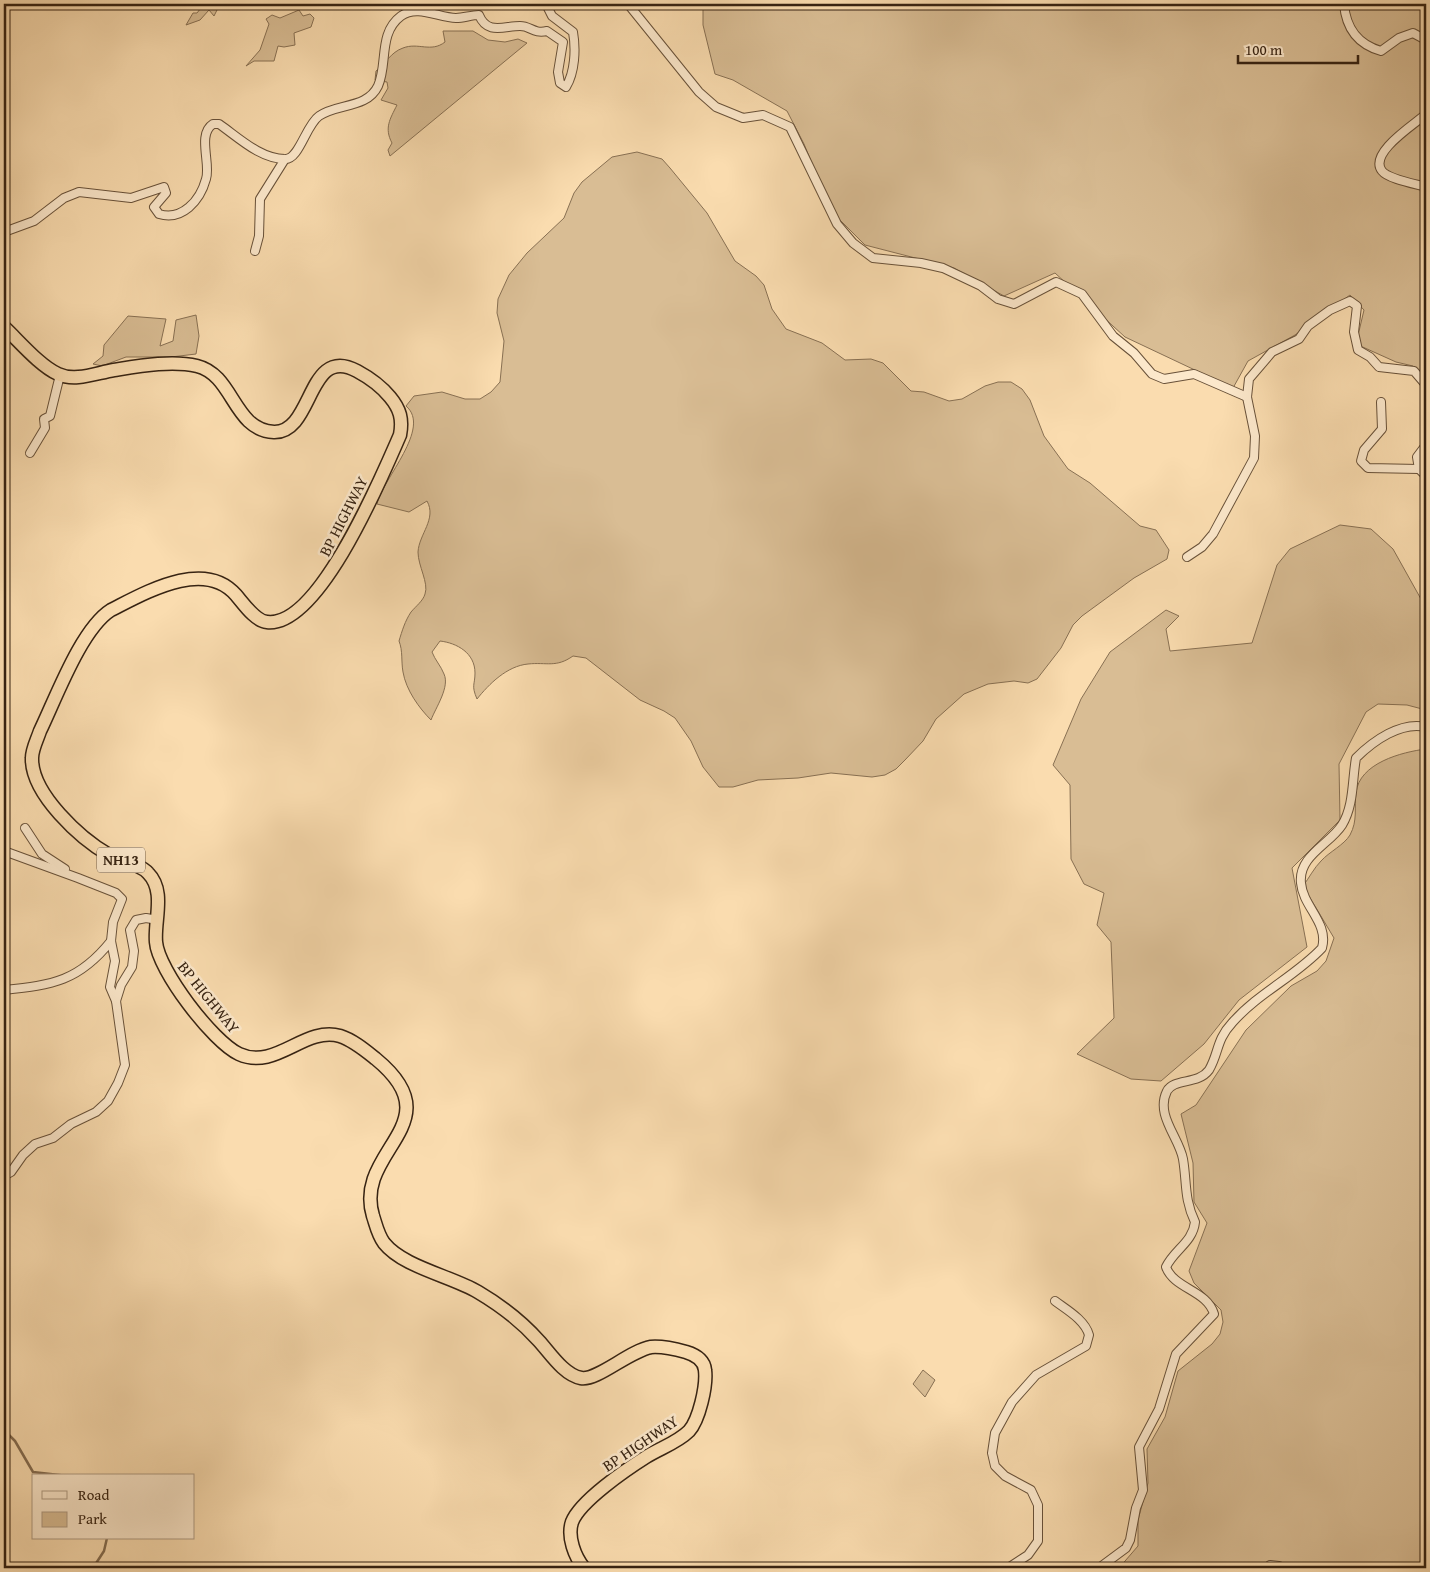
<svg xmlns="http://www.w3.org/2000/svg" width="1430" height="1572" viewBox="0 0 1430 1572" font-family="'Gentium Book Plus',serif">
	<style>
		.green { fill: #d9bd94; stroke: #887053 }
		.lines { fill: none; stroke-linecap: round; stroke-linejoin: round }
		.stream { stroke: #846c50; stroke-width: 2.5 }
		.minor-casing { stroke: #685139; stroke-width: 10 }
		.trunk-casing { stroke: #372312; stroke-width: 15 }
		.minor { stroke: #fce8cb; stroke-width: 8 }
		.trunk { stroke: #fadcaf; stroke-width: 12 }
		.labels { text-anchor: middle; stroke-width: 5; stroke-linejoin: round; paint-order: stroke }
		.shield { fill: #fce8cb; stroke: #725e4a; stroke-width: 1 }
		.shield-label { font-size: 15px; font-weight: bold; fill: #372312 }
		.street-label { font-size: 16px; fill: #372312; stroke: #fce8cb }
	</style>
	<rect width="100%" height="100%" fill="#fadcaf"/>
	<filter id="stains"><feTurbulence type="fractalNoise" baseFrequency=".004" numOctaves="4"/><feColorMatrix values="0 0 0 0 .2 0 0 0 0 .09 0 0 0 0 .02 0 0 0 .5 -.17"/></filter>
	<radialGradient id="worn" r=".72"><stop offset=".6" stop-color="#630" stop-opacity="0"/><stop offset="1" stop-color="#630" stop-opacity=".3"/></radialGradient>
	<g class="green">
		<path d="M 204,4 L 220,4 L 214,16 L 209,10 L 200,20 L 186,25 L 193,13 L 197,13 Z"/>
		<path d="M 703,4 L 1426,4 L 1426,382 L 1413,366 L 1396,362 L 1356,344 L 1364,310 L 1350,295 L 1295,335 L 1248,361 L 1233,388 L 1125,337 L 1055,273 L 1004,296 L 954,268 L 865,245 L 832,212 L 804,144 L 787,111 L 733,80 L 715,74 L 703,25 Z"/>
		<path d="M 299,10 L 303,16 L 310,14 L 314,18 L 311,27 L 294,33 L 295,45 L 284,47 L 278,46 L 274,61 L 254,61 L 246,66 L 260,50 L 269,24 L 266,19 L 272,15 L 280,18 Z"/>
		<path d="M 443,31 L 473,31 L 488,40 L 505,42 L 518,39 L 527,43 L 390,156 L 388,150 L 392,143 C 384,128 390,119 397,105 L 381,100 L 388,88 L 387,82 L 375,80 L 376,71 C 385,64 391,52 403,48 C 418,42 431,53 445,42 Z"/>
		<path d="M 637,152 L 662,159 L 670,168 L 707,213 L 735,261 L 756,276 L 764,285 L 772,309 L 786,329 L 822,343 L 845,360 L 871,359 L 883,363 L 911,391 L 924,392 L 949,401 L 962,399 L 985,386 L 998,382 L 1011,382 L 1022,389 L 1030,400 L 1044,436 L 1068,469 L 1090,483 L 1140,526 L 1156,530 L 1169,550 L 1167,559 L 1134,578 L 1082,616 L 1073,625 L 1061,648 L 1037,679 L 1028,683 L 1014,681 L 988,684 L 964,694 L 936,719 L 923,741 L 905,760 L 896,769 L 885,775 L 872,777 L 831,773 L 798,778 L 758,780 L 733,787 L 719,787 L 703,767 L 691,741 L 675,718 L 664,711 L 640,700 L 586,658 L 573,656 C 556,668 547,662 528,664 C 507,666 489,684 477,699 C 471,685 475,685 475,673 C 475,653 457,643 440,641 L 432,652 C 435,660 441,666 444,674 C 450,687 436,707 431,720 C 419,708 406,690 403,672 C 401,661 403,651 399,641 C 402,631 405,621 411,612 C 416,606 423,601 425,594 C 429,583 418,566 418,552 C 419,534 437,519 427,501 L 409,512 L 377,504 C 383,478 432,428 406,406 L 414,396 L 442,392 L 465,399 L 480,399 L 491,392 L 500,382 L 504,341 L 497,313 L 498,299 L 509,275 L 527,253 L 564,218 L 574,193 L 582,182 L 612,157 Z"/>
		<path d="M 196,315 L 199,336 L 196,354 L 171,357 L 126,357 L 102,366 L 93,364 L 103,356 L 104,345 L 128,316 L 166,319 L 160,346 L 173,341 L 176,320 Z"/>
		<path d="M 1340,525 L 1371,529 L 1393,549 L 1426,608 L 1426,710 L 1407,705 L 1378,704 L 1366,712 L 1339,764 L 1340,820 L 1292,868 L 1307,947 L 1239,1000 L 1204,1044 L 1161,1081 L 1131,1079 L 1077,1054 L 1114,1018 L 1111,942 L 1097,925 L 1104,893 L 1084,884 L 1071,859 L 1070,785 L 1053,765 L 1081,699 L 1110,652 L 1166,610 L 1179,616 L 1166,629 L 1170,651 L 1252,643 L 1277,565 L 1290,549 Z"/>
		<path d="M 1426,749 L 1426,1568 L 1119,1568 L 1138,1546 L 1138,1520 L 1148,1483 L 1147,1449 L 1165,1417 L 1178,1371 L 1212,1344 L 1220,1334 L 1223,1322 L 1221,1310 L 1194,1283 L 1189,1271 L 1207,1223 L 1194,1202 L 1193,1163 L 1181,1114 L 1196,1105 L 1246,1030 L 1291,986 L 1317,971 L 1326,961 L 1334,938 L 1303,886 C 1309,878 1314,868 1321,861 C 1329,852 1344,845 1350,835 C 1358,820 1354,808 1356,793 C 1359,763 1402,752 1426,749 Z"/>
		<path d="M 923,1370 L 935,1380 L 925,1397 L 913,1384 Z"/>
	</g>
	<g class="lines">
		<g class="stream">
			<path d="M 4,1430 L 15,1441 L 33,1472 L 68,1476"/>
			<path d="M 93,1568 L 104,1551 L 107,1538"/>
		</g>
		<defs>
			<g id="minor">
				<path d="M 628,4 L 699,92 L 716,107 L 743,118 L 763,115 L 790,127 L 837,224 L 853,243 L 873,258 L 921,263 L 943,268 L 981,286 L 998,299 L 1014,304 L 1056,282 L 1082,294 L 1113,336 L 1134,353 L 1152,374 L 1164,379 L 1194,374 L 1247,397"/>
				<path d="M 1344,4 C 1346,28 1357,44 1381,51 L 1399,38 L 1413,33 L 1426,40"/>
				<path d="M 1426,114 C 1415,124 1368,153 1382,171 C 1388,179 1416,184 1426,187"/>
				<path d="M 4,232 L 34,221 L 64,198 L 79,192 L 131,198 L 164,187 L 166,193 L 154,207 L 159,214 C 182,221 200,201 206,179 C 211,164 197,134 213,124 L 219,124 C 238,137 260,159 285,159 C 299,160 306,125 319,116 C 337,103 367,109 378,86 C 388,64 378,33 401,16 C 417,4 439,18 456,18 C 464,18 471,15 479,15 C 487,35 504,26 520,26 C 531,26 533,34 547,31 L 563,42 L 558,72 L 560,83 L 566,87 C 575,72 576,49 573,32 L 552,16 L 546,4"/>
				<path d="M 255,251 L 259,236 L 260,199 L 285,159"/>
				<path d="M 1381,402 L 1382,429 L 1364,450 L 1361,461 L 1368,468 L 1419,469"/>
				<path d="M 1426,445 L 1417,457 L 1419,469 L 1426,476"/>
				<path d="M 30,453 L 45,428 L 44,419 L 50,416 L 60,375"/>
				<path d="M 1187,557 L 1202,547 L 1213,534 L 1254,458 L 1255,436 L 1247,397 L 1249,379 L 1272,352 L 1299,339 L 1308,326 L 1330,310 L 1350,301 L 1357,306 L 1354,332 L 1358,350 L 1370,357 L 1379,367 L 1414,371 L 1426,385"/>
				<path d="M 25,828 L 42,854 L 65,869"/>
				<path d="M 4,851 L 78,878 L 116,893 L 122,899 L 113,922 L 111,941 L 115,961 L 110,987 L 116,1001"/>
				<path d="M 4,990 C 53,985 79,981 111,941"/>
				<path d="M 4,1176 L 11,1172 L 23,1155 L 35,1144 L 53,1138 L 71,1124 L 96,1112 L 108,1101 L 118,1083 L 125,1065 L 116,1001 L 121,985 L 132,967 L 134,951 L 130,930 L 136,920 L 146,918 L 158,920"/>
				<path d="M 1008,1568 L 1028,1555 L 1038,1541 L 1038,1505 L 1031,1490 L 1005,1476 L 995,1466 L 992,1453 L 995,1433 L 1012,1402 L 1036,1375 L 1086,1346 L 1089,1335 C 1085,1320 1067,1310 1055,1301"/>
				<path d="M 1099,1568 L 1126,1548 L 1130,1540 L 1136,1508 L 1143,1490 L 1139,1447 L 1159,1409 L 1176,1354 L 1214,1314 C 1207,1290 1174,1289 1166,1267 C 1174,1250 1193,1242 1195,1222 C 1184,1199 1187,1183 1183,1159 C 1179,1137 1155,1115 1167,1091 C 1174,1078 1198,1085 1209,1070 C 1219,1053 1216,1040 1232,1023 C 1258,993 1296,976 1322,948 C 1329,923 1303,907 1301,883 C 1298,856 1330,844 1342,825 C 1354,806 1352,780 1356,758 C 1373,741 1401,721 1426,727"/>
				<path d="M 1266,1568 L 1270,1565 L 1279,1566 L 1280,1568"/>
			</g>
			<path id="trunk" d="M 4,327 C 19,341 40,366 58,374 C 75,382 96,373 114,370 C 139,366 172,360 197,366 C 234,375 233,430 274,432 C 314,433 307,344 357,371 C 370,378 381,386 390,397 C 400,409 403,419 400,435 C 382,476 319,628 267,622 C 255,621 243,603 236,595 C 204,558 145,593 111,610 C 81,629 56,698 40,731 C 37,740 32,749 32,758 C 31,794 81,839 109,855 C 121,862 139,863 148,873 C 166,891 154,920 156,942 C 158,970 213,1042 239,1054 C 276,1071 304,1026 340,1036 C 353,1040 366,1051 376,1059 C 455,1124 353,1150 373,1216 C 376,1225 378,1235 384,1243 C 403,1267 451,1276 478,1292 C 500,1305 522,1322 539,1341 C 550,1353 564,1375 581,1378 C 597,1381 629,1351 651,1347 C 663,1346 675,1349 686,1352 C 696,1355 704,1360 705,1370 C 707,1386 699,1420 689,1431 C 677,1443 660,1448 646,1457 C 627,1469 580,1501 572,1522 C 567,1537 575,1557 584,1568"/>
		</defs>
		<use href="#minor" class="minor-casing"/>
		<use href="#trunk" class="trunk-casing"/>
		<use href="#minor" class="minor"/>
		<use href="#trunk" class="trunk"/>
	</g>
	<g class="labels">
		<rect class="shield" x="97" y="847.5" width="48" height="25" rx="4"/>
		<g class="shield-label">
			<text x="121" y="865">NH13</text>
		</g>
		<g class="street-label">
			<text transform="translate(343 516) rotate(-63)" y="6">BP HIGHWAY</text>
			<text transform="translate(209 997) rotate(51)" y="6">BP HIGHWAY</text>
			<text transform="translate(640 1443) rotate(-34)" y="6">BP HIGHWAY</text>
		</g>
	</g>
	<rect width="1430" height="1572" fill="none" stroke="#fadcaf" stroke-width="20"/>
	<rect x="5" y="5" width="1420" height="1562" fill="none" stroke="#372312" stroke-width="2.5"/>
	<rect x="10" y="10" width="1410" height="1552" fill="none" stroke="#372312"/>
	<rect x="32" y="1474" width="162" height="65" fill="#fce8cb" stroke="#ad9981"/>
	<rect x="42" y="1491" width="25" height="8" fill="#fce8cb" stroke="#ad9981"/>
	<text x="78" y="1500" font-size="15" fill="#372312">Road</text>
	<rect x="42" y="1512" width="25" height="15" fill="#d9bd94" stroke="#ad9981"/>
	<text x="78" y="1524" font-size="15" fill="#372312">Park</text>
	<path d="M1238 55v8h120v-8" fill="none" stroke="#372312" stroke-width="2.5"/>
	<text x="1245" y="55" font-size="15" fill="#372312" stroke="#fce8cb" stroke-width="4" paint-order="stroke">100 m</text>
	<rect width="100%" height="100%" filter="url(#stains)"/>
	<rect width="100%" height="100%" fill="url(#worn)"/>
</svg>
